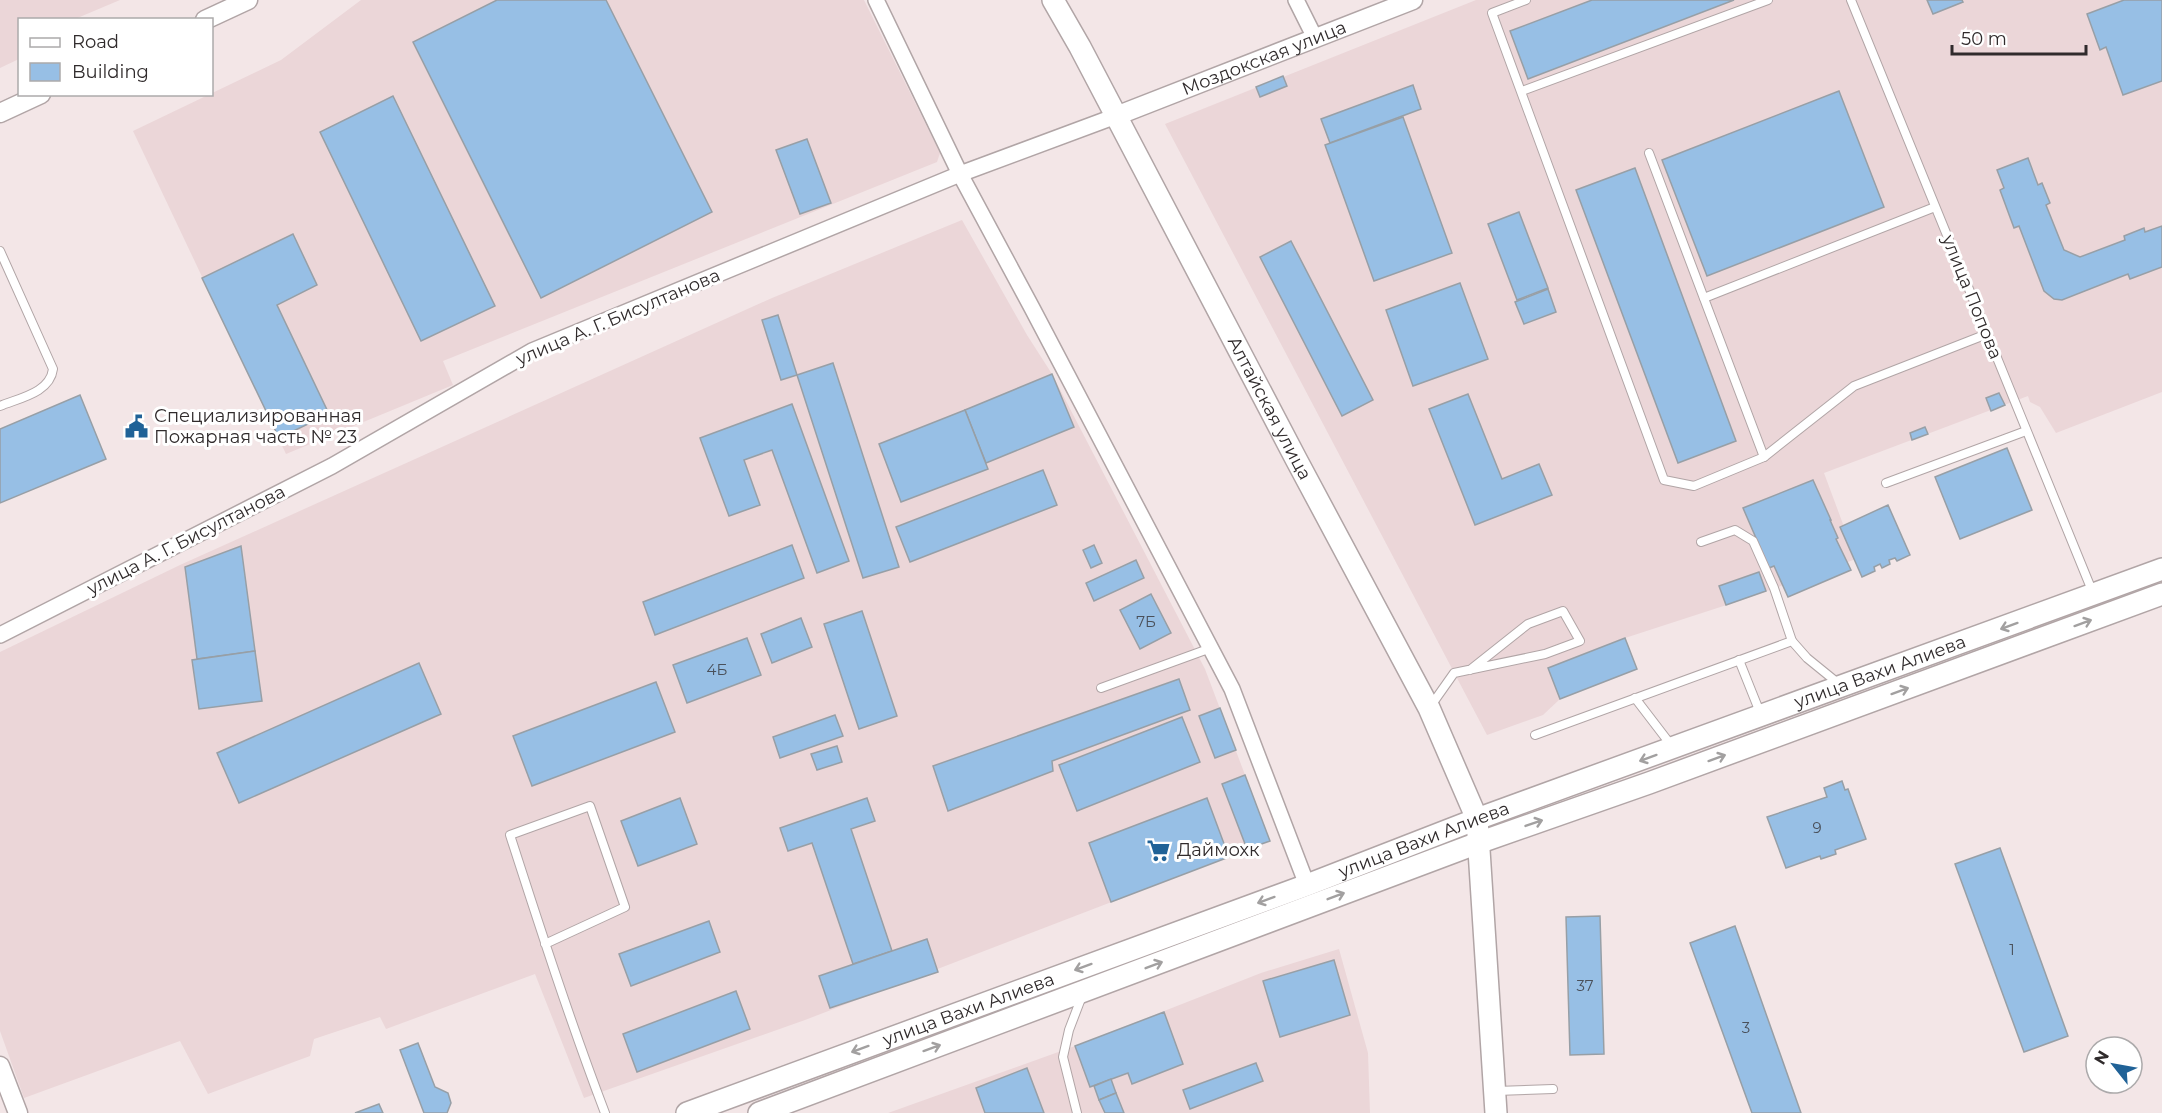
<svg xmlns="http://www.w3.org/2000/svg" width="2162" height="1113" viewBox="0 0 2162 1113" font-family="Montserrat,sans-serif">
	<style>
		.built { fill: #ebd6d8 }
		.building { fill: #97bfe5; stroke: #979fa6; stroke-width: 1.5 }
		.lines { fill: none; stroke-linecap: round; stroke-linejoin: round }
		.service-casing { stroke: #b1a5a6; stroke-width: 10 }
		.minor-casing { stroke: #b1a5a6; stroke-width: 18 }
		.tertiary-casing { stroke: #b1a5a6; stroke-width: 21 }
		.secondary-casing { stroke: #b1a5a6; stroke-width: 24 }
		.service { stroke: #fff; stroke-width: 8 }
		.minor { stroke: #fff; stroke-width: 15 }
		.tertiary { stroke: #fff; stroke-width: 18 }
		.secondary { stroke: #fff; stroke-width: 21 }
		.oneway { stroke: #a2a0a0 }
		.labels { text-anchor: middle; stroke-width: 6; stroke-linejoin: round; paint-order: stroke }
		.number-label { font-size: 15px; fill: #4a505a }
		.street-label { font-size: 18px; fill: #302b2c; stroke: #fff }
		.poi-label { font-size: 18px; fill: #302b2c; stroke: #fff; text-anchor: start }
	</style>
	<rect width="100%" height="100%" fill="#f3e6e7"/>
	<g class="built">
		<path d="M 0,0 L 120,0 L 75,19 L 20,20 L 19,59 L 0,68 Z"/>
		<path d="M 361,0 L 864,0 L 940,153 L 937,162 L 443,361 L 453,385 L 286,454 L 133,131 L 281,60 Z"/>
		<path d="M 1476,0 L 2162,0 L 2162,392 L 2056,433 L 2040,407 L 2030,402 L 2028,396 L 1824,473 L 1856,559 L 1742,600 L 1625,638 L 1637,669 L 1560,699 L 1543,715 L 1487,735 L 1165,124 Z"/>
		<path d="M 962,220 L 1027,335 L 1052,374 L 1205,669 L 1270,841 L 805,1020 L 584,1098 L 535,974 L 386,1029 L 380,1017 L 314,1039 L 310,1056 L 208,1094 L 180,1041 L 24,1098 L 0,1031 L 0,652 L 180,565 L 772,298 Z"/>
		<path d="M 1339,949 L 1368,1053 L 1370,1113 L 888,1113 L 1075,1046 L 1261,973 Z"/>
	</g>
	<g class="building">
		<path d="M 497,0 L 606,0 L 712,212 L 541,298 L 413,42 Z"/>
		<path d="M 1592,0 L 1734,0 L 1528,79 L 1510,31 Z"/>
		<path d="M 1927,0 L 1962,0 L 1963,2 L 1933,14 Z"/>
		<path d="M 2124,0 L 2162,0 L 2162,81 L 2123,95 L 2106,47 L 2100,50 L 2087,14 Z"/>
		<path d="M 1283,76 L 1287,86 L 1260,97 L 1256,87 Z"/>
		<path d="M 1413,85 L 1421,109 L 1330,143 L 1321,119 Z"/>
		<path d="M 1839,91 L 1884,207 L 1707,276 L 1662,160 Z"/>
		<path d="M 393,96 L 495,306 L 421,341 L 320,132 Z"/>
		<path d="M 1403,117 L 1452,253 L 1374,281 L 1325,145 Z"/>
		<path d="M 807,139 L 831,203 L 800,214 L 776,150 Z"/>
		<path d="M 2028,158 L 2038,185 L 2042,183 L 2050,203 L 2046,205 L 2064,250 L 2080,257 L 2125,240 L 2124,236 L 2144,228 L 2145,232 L 2162,226 L 2162,267 L 2130,279 L 2128,274 L 2062,300 L 2054,299 L 2044,291 L 2019,226 L 2014,228 L 2000,190 L 2004,188 L 1997,170 Z"/>
		<path d="M 1635,168 L 1736,441 L 1678,463 L 1576,190 Z"/>
		<path d="M 1519,212 L 1548,288 L 1517,300 L 1488,224 Z"/>
		<path d="M 293,234 L 317,285 L 277,305 L 329,414 L 279,438 L 202,278 Z"/>
		<path d="M 1291,241 L 1373,400 L 1342,416 L 1260,257 Z"/>
		<path d="M 1460,283 L 1488,359 L 1413,386 L 1386,310 Z"/>
		<path d="M 1548,289 L 1556,312 L 1524,324 L 1515,302 Z"/>
		<path d="M 778,315 L 797,375 L 781,380 L 762,320 Z"/>
		<path d="M 833,363 L 899,567 L 863,578 L 797,375 Z"/>
		<path d="M 1052,374 L 1074,427 L 986,463 L 965,410 Z"/>
		<path d="M 1999,393 L 2005,405 L 1991,411 L 1986,398 Z"/>
		<path d="M 1468,394 L 1502,479 L 1539,464 L 1552,495 L 1475,525 L 1429,409 Z"/>
		<path d="M 80,395 L 106,459 L 0,503 L 0,429 Z"/>
		<path d="M 792,404 L 849,561 L 817,573 L 772,450 L 744,460 L 760,505 L 729,516 L 700,438 Z"/>
		<path d="M 965,410 L 988,469 L 901,502 L 879,444 Z"/>
		<path d="M 1925,427 L 1928,434 L 1912,440 L 1910,433 Z"/>
		<path d="M 2007,448 L 2032,510 L 1960,539 L 1935,477 Z"/>
		<path d="M 1043,470 L 1057,505 L 910,562 L 896,527 Z"/>
		<path d="M 1813,480 L 1831,520 L 1830,520 L 1838,538 L 1836,539 L 1851,570 L 1788,597 L 1774,566 L 1769,568 L 1743,508 Z"/>
		<path d="M 1888,505 L 1910,555 L 1897,561 L 1895,558 L 1889,560 L 1890,564 L 1882,568 L 1880,564 L 1874,567 L 1875,571 L 1862,577 L 1840,527 Z"/>
		<path d="M 792,545 L 804,578 L 655,635 L 643,602 Z"/>
		<path d="M 1094,545 L 1102,563 L 1091,568 L 1083,550 Z"/>
		<path d="M 241,546 L 255,651 L 197,659 L 185,567 Z"/>
		<path d="M 1136,560 L 1144,578 L 1094,601 L 1086,583 Z"/>
		<path d="M 1759,572 L 1766,591 L 1726,605 L 1719,586 Z"/>
		<path d="M 1151,594 L 1171,633 L 1140,649 L 1120,610 Z"/>
		<path d="M 862,611 L 897,716 L 859,729 L 824,624 Z"/>
		<path d="M 801,618 L 812,647 L 772,663 L 761,634 Z"/>
		<path d="M 747,638 L 761,675 L 687,703 L 673,665 Z"/>
		<path d="M 1625,638 L 1637,669 L 1560,699 L 1548,668 Z"/>
		<path d="M 255,651 L 262,701 L 199,709 L 192,660 Z"/>
		<path d="M 419,663 L 441,714 L 239,803 L 217,753 Z"/>
		<path d="M 1179,679 L 1190,710 L 1052,761 L 1053,771 L 948,811 L 933,766 Z"/>
		<path d="M 656,682 L 675,732 L 532,786 L 513,736 Z"/>
		<path d="M 1220,708 L 1236,750 L 1215,758 L 1199,716 Z"/>
		<path d="M 835,715 L 843,736 L 780,758 L 773,737 Z"/>
		<path d="M 1182,717 L 1200,762 L 1077,811 L 1059,765 Z"/>
		<path d="M 837,746 L 842,762 L 817,770 L 811,754 Z"/>
		<path d="M 1245,775 L 1270,841 L 1247,849 L 1222,784 Z"/>
		<path d="M 1842,781 L 1845,790 L 1848,789 L 1866,839 L 1835,850 L 1836,854 L 1821,859 L 1820,856 L 1786,868 L 1767,817 L 1827,797 L 1824,788 Z"/>
		<path d="M 680,798 L 697,844 L 638,866 L 621,821 Z"/>
		<path d="M 867,798 L 875,821 L 851,829 L 892,951 L 853,964 L 812,843 L 788,851 L 780,828 Z"/>
		<path d="M 1207,798 L 1229,857 L 1111,902 L 1089,843 Z"/>
		<path d="M 2000,848 L 2068,1036 L 2024,1052 L 1955,864 Z"/>
		<path d="M 1600,916 L 1604,1054 L 1570,1055 L 1566,917 Z"/>
		<path d="M 709,921 L 720,952 L 631,986 L 619,954 Z"/>
		<path d="M 1735,926 L 1801,1113 L 1752,1113 L 1690,943 Z"/>
		<path d="M 927,939 L 938,972 L 830,1008 L 819,976 Z"/>
		<path d="M 1334,960 L 1350,1015 L 1280,1037 L 1263,981 Z"/>
		<path d="M 736,991 L 750,1029 L 637,1072 L 623,1034 Z"/>
		<path d="M 1164,1012 L 1183,1064 L 1132,1084 L 1128,1073 L 1090,1087 L 1075,1046 Z"/>
		<path d="M 418,1043 L 435,1087 L 448,1093 L 451,1103 L 447,1113 L 424,1113 L 400,1050 Z"/>
		<path d="M 1256,1063 L 1263,1081 L 1190,1109 L 1183,1090 Z"/>
		<path d="M 1027,1068 L 1044,1113 L 985,1113 L 976,1088 Z"/>
		<path d="M 1111,1079 L 1116,1093 L 1099,1100 L 1094,1086 Z"/>
		<path d="M 1116,1093 L 1124,1113 L 1105,1113 L 1099,1100 Z"/>
		<path d="M 379,1104 L 383,1113 L 355,1113 Z"/>
	</g>
	<g class="lines">
		<defs>
			<g id="service">
				<path d="M 1526,0 L 1492,13 L 1664,480 L 1694,486 L 1764,457 L 1854,386 L 1987,334"/>
				<path d="M 1851,0 L 2093,593"/>
				<path d="M 1522,91 L 1768,0"/>
				<path d="M 1649,153 L 1764,457"/>
				<path d="M 0,251 L 53,369 C 50,393 19,398 0,406"/>
				<path d="M 1704,298 L 1935,207"/>
				<path d="M 1886,483 L 2026,431"/>
				<path d="M 1701,542 L 1735,530 L 1753,541 L 1774,588 L 1792,641"/>
				<path d="M 1739,660 L 1761,715"/>
				<path d="M 1101,688 L 1211,648"/>
				<path d="M 1635,698 L 1671,745"/>
				<path d="M 1430,707 L 1454,673 L 1545,654 L 1580,641 L 1563,611 L 1528,624 L 1470,670"/>
				<path d="M 1535,735 L 1792,641 L 1807,658 L 1839,684"/>
				<path d="M 545,944 L 625,907 L 590,806 L 510,835 C 540,928 570,1021 605,1113"/>
				<path d="M 1496,1091 L 1553,1089"/>
				<path d="M 1077,1113 L 1063,1057 L 1069,1030 L 1082,996"/>
			</g>
			<g id="minor">
				<path d="M 876,0 L 960,174 L 1032,308 L 1232,689 L 1307,885"/>
				<path d="M 1296,0 L 1315,38"/>
				<path d="M 0,635 L 332,466 L 532,351 L 960,174 L 1116,116"/>
			</g>
			<g id="tertiary">
				<path d="M 205,20 L 248,0"/>
				<path d="M 0,113 L 41,94"/>
				<path id="s1" d="M 1116,116 L 1413,0"/>
				<path d="M 0,1066 L 18,1113"/>
			</g>
			<g id="secondary">
				<path id="s2" d="M 1053,0 L 1080,47 L 1296,459 L 1429,708 L 1477,819 L 1496,1113"/>
				<path id="s3" d="M 687,1113 L 1307,885 L 1477,819 L 2162,569"/>
				<path d="M 759,1113 L 1478,843 L 1649,783 L 2162,594"/>
			</g>
		</defs>
		<use href="#service" class="service-casing"/>
		<use href="#minor" class="minor-casing"/>
		<use href="#tertiary" class="tertiary-casing"/>
		<use href="#secondary" class="secondary-casing"/>
		<use href="#service" class="service"/>
		<use href="#minor" class="minor"/>
		<use href="#tertiary" class="tertiary"/>
		<use href="#secondary" class="secondary"/>
	</g>
	<defs><path id="oneway-shaft" d="M-6 0H5M1.5-3L5.5 0L1.5 3" fill="none" stroke-width="1.6" stroke-linecap="round" stroke-linejoin="round" transform="scale(1.5)"/></defs>
	<g class="oneway">
		<use href="#oneway-shaft" transform="translate(2083 623) rotate(-20)"/>
		<use href="#oneway-shaft" transform="translate(2009 626) rotate(160)"/>
		<use href="#oneway-shaft" transform="translate(1900 691) rotate(-20)"/>
		<use href="#oneway-shaft" transform="translate(1648 758) rotate(160)"/>
		<use href="#oneway-shaft" transform="translate(1717 758) rotate(-20)"/>
		<use href="#oneway-shaft" transform="translate(1534 823) rotate(-19)"/>
		<use href="#oneway-shaft" transform="translate(1336 896) rotate(-21)"/>
		<use href="#oneway-shaft" transform="translate(1266 900) rotate(160)"/>
		<use href="#oneway-shaft" transform="translate(1154 965) rotate(-21)"/>
		<use href="#oneway-shaft" transform="translate(1083 967) rotate(160)"/>
		<use href="#oneway-shaft" transform="translate(932 1048) rotate(-20)"/>
		<use href="#oneway-shaft" transform="translate(860 1049) rotate(160)"/>
	</g>
	<defs>
		<symbol id="civic-bare" viewBox="-9 -9 18 18"><path d="M-.6-6.5H3V-4.5H.6V-3L4-1V1h2V6H-6V1h2V-1L-.6-3ZM-1.2 2.5V6h2.4V2.5Z" fill="#206297" stroke="#fff" stroke-width="2.5" paint-order="stroke"/></symbol>
		<symbol id="supermarket-bare" viewBox="-9 -9 18 18"><path d="M-6-5.5h2.5l.6 2H6L4.5 2H-2.5L-4.4-4H-6ZM-1.5 3.2a1.3 1.3 0 1 0 .1 0ZM3 3.2a1.3 1.3 0 1 0 .1 0Z" fill="#206297" stroke="#fff" stroke-width="2.5" paint-order="stroke"/></symbol>
	</defs>
	<g fill-rule="evenodd">
		<use href="#civic-bare" x="120" y="410" width="33" height="33"/>
		<use href="#supermarket-bare" x="1142" y="834" width="33" height="33"/>
	</g>
	<g class="labels">
		<g class="number-label">
			<text x="1146" y="627">7Б</text>
			<text x="717" y="675">4Б</text>
			<text x="1817" y="833">9</text>
			<text x="2012" y="955">1</text>
			<text x="1585" y="991">37</text>
			<text x="1746" y="1033">3</text>
		</g>
		<g class="street-label">
			<text dy="6" stroke="none"><textPath href="#s1" startOffset="159">Моздокская улица</textPath></text>
			<text transform="translate(1972 297) rotate(68)" y="6">улица Попова</text>
			<text transform="translate(618 317) rotate(-23)" y="6">улица А. Г. Бисултанова</text>
			<text dy="6" stroke="none"><textPath href="#s2" startOffset="462">Алтайская улица</textPath></text>
			<text transform="translate(186 540) rotate(-27)" y="6">улица А. Г. Бисултанова</text>
			<text dy="6" stroke="none"><textPath href="#s3" startOffset="1272">улица Вахи Алиева</textPath></text>
			<text dy="6" stroke="none"><textPath href="#s3" startOffset="786">улица Вахи Алиева</textPath></text>
			<text dy="6" stroke="none"><textPath href="#s3" startOffset="300">улица Вахи Алиева</textPath></text>
		</g>
		<g class="poi-label">
			<text x="154" y="422">Специализированная<tspan x="154" dy="21">Пожарная часть № 23</tspan></text>
			<text x="1177" y="856">Даймохк</text>
		</g>
	</g>
	<rect x="18" y="18" width="195" height="78" fill="#ffffff" stroke="#acaaab" stroke-width="1.5"/>
	<rect x="30" y="38" width="30" height="9" fill="#ffffff" stroke="#acaaab" stroke-width="1.5"/>
	<text x="72" y="48" font-size="18" fill="#302b2c">Road</text>
	<rect x="30" y="63" width="30" height="18" fill="#97bfe5" stroke="#acaaab" stroke-width="1.5"/>
	<text x="72" y="78" font-size="18" fill="#302b2c">Building</text>
	<g transform="translate(2114 1065) rotate(301)"><circle r="28" fill="#ffffff" stroke="#acaaab" stroke-width="1.5"/>
	<path d="M0-4.5L10 22L0 15L-10 22Z" fill="#206297"/>
	<text y="-9" font-size="16" font-weight="bold" text-anchor="middle" fill="#302b2c">N</text>
	</g>
	<path d="M1952 45v9h134v-9" fill="none" stroke="#302b2c" stroke-width="3"/>
	<text x="1961" y="45" font-size="18" fill="#302b2c" stroke="#ffffff" stroke-width="4.5" paint-order="stroke">50 m</text>
</svg>
